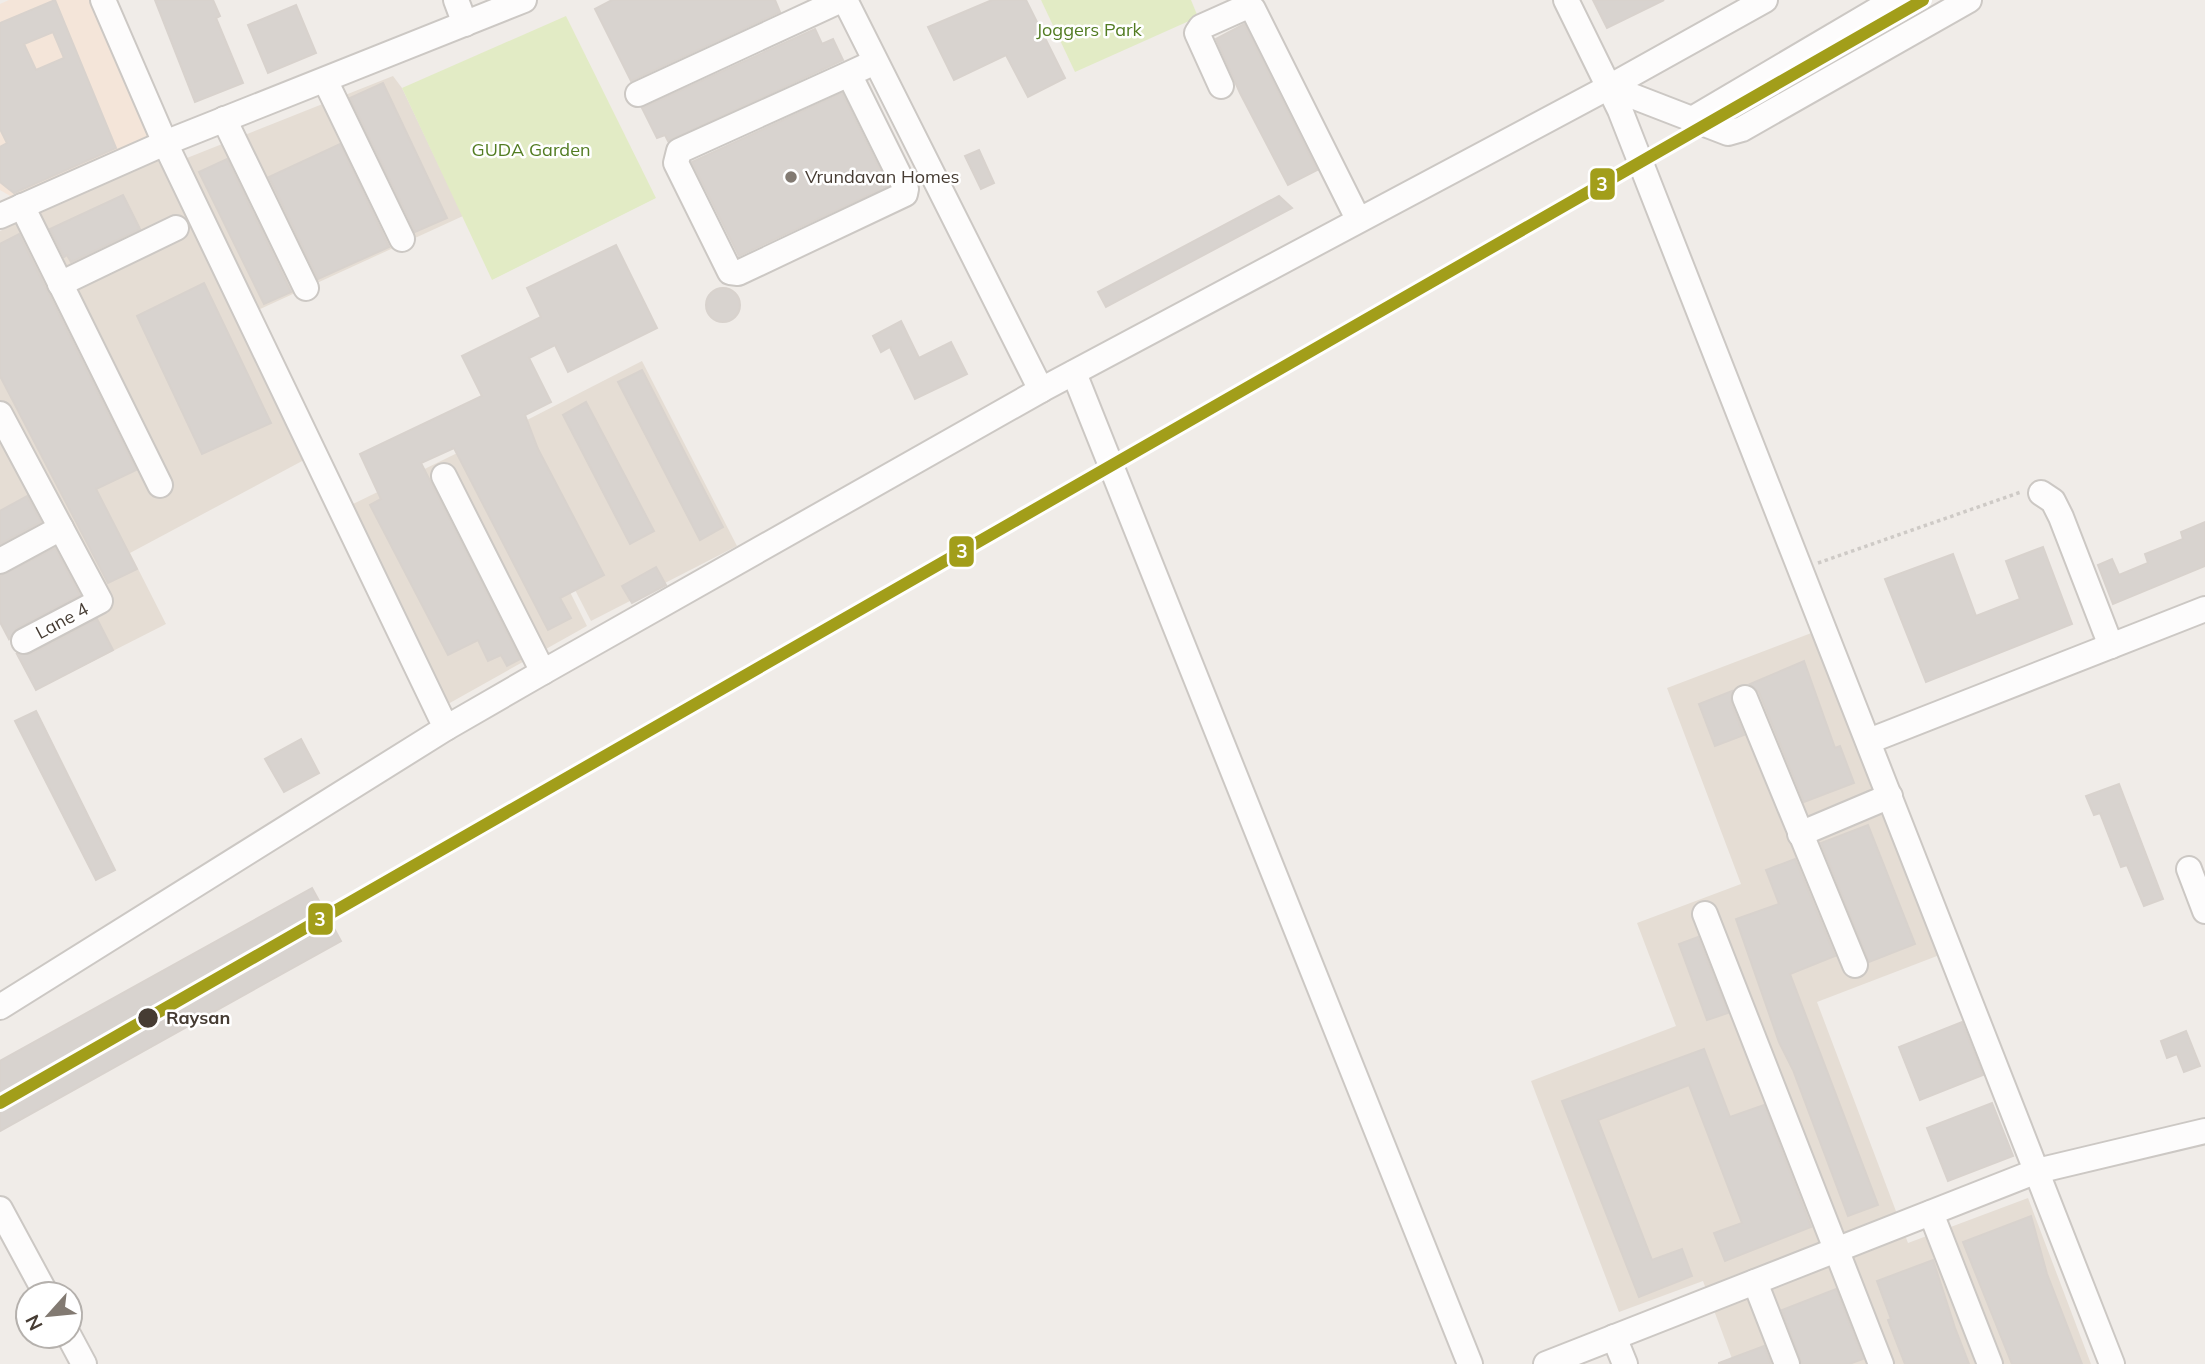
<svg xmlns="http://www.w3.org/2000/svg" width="2205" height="1364" viewBox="0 0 2205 1364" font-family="Mulish,sans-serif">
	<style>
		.residential { fill: #e5ddd4 }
		.commercial { fill: #f4e5d9 }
		.green { fill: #e2ebc5 }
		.building { fill: #d8d3cf; stroke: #d8d2cd; stroke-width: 2; fill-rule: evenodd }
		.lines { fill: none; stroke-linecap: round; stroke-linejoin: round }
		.minor-casing { stroke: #ccc8c4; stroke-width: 28 }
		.path { stroke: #cecac6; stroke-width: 3.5; stroke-dasharray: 3.5 3.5; stroke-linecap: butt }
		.minor { stroke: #fdfcfc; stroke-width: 24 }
		.metro-1-casing { stroke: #fff; stroke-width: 18 }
		.metro-1 { stroke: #a29e1a; stroke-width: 12 }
		.poi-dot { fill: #827a72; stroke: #fff; stroke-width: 2.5 }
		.stop-dot { fill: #463c33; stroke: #fff; stroke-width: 2.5 }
		.labels { text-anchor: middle; stroke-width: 5; stroke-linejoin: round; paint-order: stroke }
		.park-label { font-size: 18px; fill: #527c22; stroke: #fff }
		.poi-label { font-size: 18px; fill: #463c33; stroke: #fff; text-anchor: start }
		.street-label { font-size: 18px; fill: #463c33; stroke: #fff }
		.stop-label { font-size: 18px; font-weight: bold; fill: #463c33; stroke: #fff; text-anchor: start }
		.line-badge { stroke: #fff; stroke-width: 2.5 }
		.badge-label { font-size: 19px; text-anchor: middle; font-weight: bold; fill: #fff }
	</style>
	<rect width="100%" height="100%" fill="#f0ece8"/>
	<g class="residential">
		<path d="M 393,76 L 402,88 L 463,216 L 258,310 L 187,158 Z"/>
		<path d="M 158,157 L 304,460 L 130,553 L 166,624 L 36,690 L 0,622 L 0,231 Z"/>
		<path d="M 642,361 L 737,546 L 591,621 L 496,436 Z"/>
		<path d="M 492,436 L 587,626 L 448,704 L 351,505 Z"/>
		<path d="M 1827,627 L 1950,951 L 1817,1002 L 1908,1243 L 2028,1198 L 2091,1364 L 1734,1364 L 1703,1281 L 1619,1312 L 1531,1081 L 1676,1026 L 1637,923 L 1741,884 L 1667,688 Z"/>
	</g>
	<path class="commercial" d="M 9,0 L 96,0 L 154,136 L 12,197 L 0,190 L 0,4 Z"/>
	<g class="green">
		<path d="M 1041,0 L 1191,0 L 1198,17 L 1075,72 Z"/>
		<path d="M 566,16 L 656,198 L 492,280 L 402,88 Z"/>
	</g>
	<g class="building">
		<path d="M 55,0 L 116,148 L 14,193 L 0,182 L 0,147 L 7,143 L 0,129 L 0,23 ZM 53,32 L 64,58 L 36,70 L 24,44 Z"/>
		<path d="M 155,0 L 213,0 L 220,16 L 216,18 L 243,83 L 195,102 Z"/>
		<path d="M 612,0 L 775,0 L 780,12 L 631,81 L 595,9 Z"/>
		<path d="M 992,0 L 1026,0 L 1065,78 L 1028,97 L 1006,55 L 954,80 L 928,27 Z"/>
		<path d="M 1593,0 L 1664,0 L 1607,28 Z"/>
		<path d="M 296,5 L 316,53 L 268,73 L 248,25 Z"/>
		<path d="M 1244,24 L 1317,170 L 1288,185 L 1240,93 L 1216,39 Z"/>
		<path d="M 815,29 L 822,44 L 833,39 L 843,60 L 668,141 L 665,135 L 657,138 L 642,108 Z"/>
		<path d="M 383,83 L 447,218 L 415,232 L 350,98 Z"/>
		<path d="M 842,93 L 888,186 L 739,256 L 692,162 Z"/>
		<path d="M 340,144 L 389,247 L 318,279 L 269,177 Z"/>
		<path d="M 979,150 L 994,183 L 981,189 L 965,156 Z"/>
		<path d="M 227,159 L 291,292 L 264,304 L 199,172 Z"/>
		<path d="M 123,195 L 140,229 L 71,262 L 67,255 L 64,257 L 50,229 Z"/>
		<path d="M 1279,196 L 1292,208 L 1106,307 L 1098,292 Z"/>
		<path d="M 19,234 L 136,470 L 96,489 L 137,569 L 108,583 L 0,376 L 0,244 Z"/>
		<path d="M 616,245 L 657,328 L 568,372 L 555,345 L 529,358 L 551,402 L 525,415 L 538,449 L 604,575 L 560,598 L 571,618 L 548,630 L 454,448 L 421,463 L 520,659 L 507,666 L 501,655 L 488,661 L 478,640 L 448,655 L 370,505 L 381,499 L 360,454 L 482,396 L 462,356 L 541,317 L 527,288 Z"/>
		<path d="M 204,283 L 271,423 L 202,454 L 137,316 Z"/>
		<circle cx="723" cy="305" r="17"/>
		<path d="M 901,321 L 919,358 L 951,342 L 967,374 L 915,399 L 890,347 L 881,352 L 873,336 Z"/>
		<path d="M 642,370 L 723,527 L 700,540 L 618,382 Z"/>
		<path d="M 586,402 L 654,531 L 630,544 L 563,415 Z"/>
		<path d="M 27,496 L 41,522 L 0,544 L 0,511 Z"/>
		<path d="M 2205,522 L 2205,566 L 2113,604 L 2098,565 L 2112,559 L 2119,575 L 2148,563 L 2145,554 L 2183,539 L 2181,532 Z"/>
		<path d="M 2043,547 L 2072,624 L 1926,682 L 1885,579 L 1953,554 L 1976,616 L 2020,599 L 2006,561 Z"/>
		<path d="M 55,548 L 80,595 L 17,628 L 9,639 L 0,622 L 0,576 Z"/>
		<path d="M 656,567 L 666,585 L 632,603 L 622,586 Z"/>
		<path d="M 97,619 L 113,650 L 36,690 L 17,654 L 31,654 Z"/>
		<path d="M 1804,661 L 1835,748 L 1840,746 L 1854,783 L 1804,802 L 1759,692 L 1750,684 Z"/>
		<path d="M 1732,691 L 1731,703 L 1744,735 L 1715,746 L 1699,704 Z"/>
		<path d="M 36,711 L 115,870 L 96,880 L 15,721 Z"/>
		<path d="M 301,739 L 319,773 L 284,792 L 265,759 Z"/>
		<path d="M 2119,784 L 2163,899 L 2144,906 L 2127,865 L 2121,867 L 2100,813 L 2094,815 L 2086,796 Z"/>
		<path d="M 1868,825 L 1915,944 L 1869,962 L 1821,843 Z"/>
		<path d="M 1795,859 L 1835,956 L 1790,974 L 1878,1205 L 1848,1216 L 1793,1070 L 1779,1042 L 1736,919 L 1779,904 L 1766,870 Z"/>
		<path d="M 312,888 L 341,941 L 0,1131 L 0,1061 Z"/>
		<path d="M 1698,937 L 1728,1013 L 1707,1020 L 1679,944 Z"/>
		<path d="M 1962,1022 L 1983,1075 L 1920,1100 L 1899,1047 Z"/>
		<path d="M 2186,1031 L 2200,1066 L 2184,1072 L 2177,1054 L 2167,1058 L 2161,1041 Z"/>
		<path d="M 1704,1049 L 1730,1117 L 1764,1105 L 1811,1227 L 1725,1261 L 1714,1233 L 1742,1223 L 1689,1085 L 1598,1120 L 1652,1260 L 1682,1249 L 1692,1276 L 1639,1297 L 1562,1101 Z"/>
		<path d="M 1992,1103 L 2013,1156 L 1948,1181 L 1927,1128 Z"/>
		<path d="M 2031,1216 L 2047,1274 L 2082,1364 L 2012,1364 L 1963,1242 Z"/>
		<path d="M 1933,1260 L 1955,1328 L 1969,1364 L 1905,1364 L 1888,1320 L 1891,1319 L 1877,1281 Z"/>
		<path d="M 1836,1289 L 1863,1359 L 1849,1364 L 1802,1364 L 1782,1310 Z"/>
		<path d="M 1764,1346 L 1771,1364 L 1719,1364 L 1719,1363 Z"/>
	</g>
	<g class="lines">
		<defs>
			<g id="minor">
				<path d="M 103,0 L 165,143 L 446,728"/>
				<path d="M 456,0 L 465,24"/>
				<path d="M 845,0 L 1041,390"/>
				<path d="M 1566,0 L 1620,110 L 2112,1364"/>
				<path d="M 849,74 L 906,189 L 905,194 L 738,273 L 730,272 L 676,163 L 679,151 L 849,74 L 875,62"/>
				<path d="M 325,80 L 402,239"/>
				<path d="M 1221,86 L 1197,33 L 1201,27 L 1248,6 L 1253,9 L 1358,219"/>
				<path d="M 1609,87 L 1728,133 L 1742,129 L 1969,0"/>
				<path d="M 638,94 L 841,0"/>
				<path d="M 224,119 L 306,288"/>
				<path d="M 1692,119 L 1894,0"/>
				<path d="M 22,206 L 160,485"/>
				<path d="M 0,216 L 165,143 L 524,0"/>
				<path d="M 60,284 L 176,228"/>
				<path d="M 1074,373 L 1470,1364"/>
				<path d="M 0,414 L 100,601 L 24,641"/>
				<path d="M 444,476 L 543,672"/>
				<path d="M 2041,493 L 2053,501 L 2061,517 L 2111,646"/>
				<path d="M 0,561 L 61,528"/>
				<path d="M 1745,698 L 1855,965"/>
				<path d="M 1869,741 L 2205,609"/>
				<path d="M 1800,834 L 1890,796"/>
				<path d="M 2189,869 L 2205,911"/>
				<path d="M 1705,914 L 1881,1364"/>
				<path d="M 0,1007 L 446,728 L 543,672 L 1041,390 L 1609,87 L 1765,0"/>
				<path d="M 0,1209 L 46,1294"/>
				<path d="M 1931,1213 L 1990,1364"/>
				<path d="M 1755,1282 L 1787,1364"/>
				<path d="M 69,1336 L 84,1364"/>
				<path d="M 1614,1337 L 1625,1364"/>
				<path d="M 1546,1364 L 2037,1171 L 2205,1131"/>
			</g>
		</defs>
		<use href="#minor" class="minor-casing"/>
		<path class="path" d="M 1818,563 L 2021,492"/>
		<use href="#minor" class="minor"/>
		<defs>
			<path id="metro-1" d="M 0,1103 L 1923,0"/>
		</defs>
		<use href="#metro-1" class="metro-1-casing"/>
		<use href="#metro-1" class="metro-1"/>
	</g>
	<circle class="poi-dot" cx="791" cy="177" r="7"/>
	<circle class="stop-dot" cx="148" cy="1018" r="11"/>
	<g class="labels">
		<g class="park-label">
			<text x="1089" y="36">Joggers Park</text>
			<text x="531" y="156">GUDA Garden</text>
		</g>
		<g class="poi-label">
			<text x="805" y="183">Vrundavan Homes</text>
		</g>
		<g class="street-label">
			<text transform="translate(62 621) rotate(-28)" y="6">Lane 4</text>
		</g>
		<g class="stop-label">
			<text x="166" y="1024">Raysan</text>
		</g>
	</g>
	<g class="line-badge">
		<rect x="1589" y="167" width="27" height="34" rx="7" fill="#a29e1a"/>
		<rect x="948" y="535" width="27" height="33" rx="7" fill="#a29e1a"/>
		<rect x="307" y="902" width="27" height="34" rx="7" fill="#a29e1a"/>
	</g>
	<g class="badge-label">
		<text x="1602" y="191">3</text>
		<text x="962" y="558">3</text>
		<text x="320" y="926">3</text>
	</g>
	<g transform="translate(49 1315) rotate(243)"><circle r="33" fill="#ffffff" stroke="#b5b1ad" stroke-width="2"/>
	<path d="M0-5L12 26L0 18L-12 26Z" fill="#827a72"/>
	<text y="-10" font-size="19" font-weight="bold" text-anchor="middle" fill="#463c33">N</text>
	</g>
</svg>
